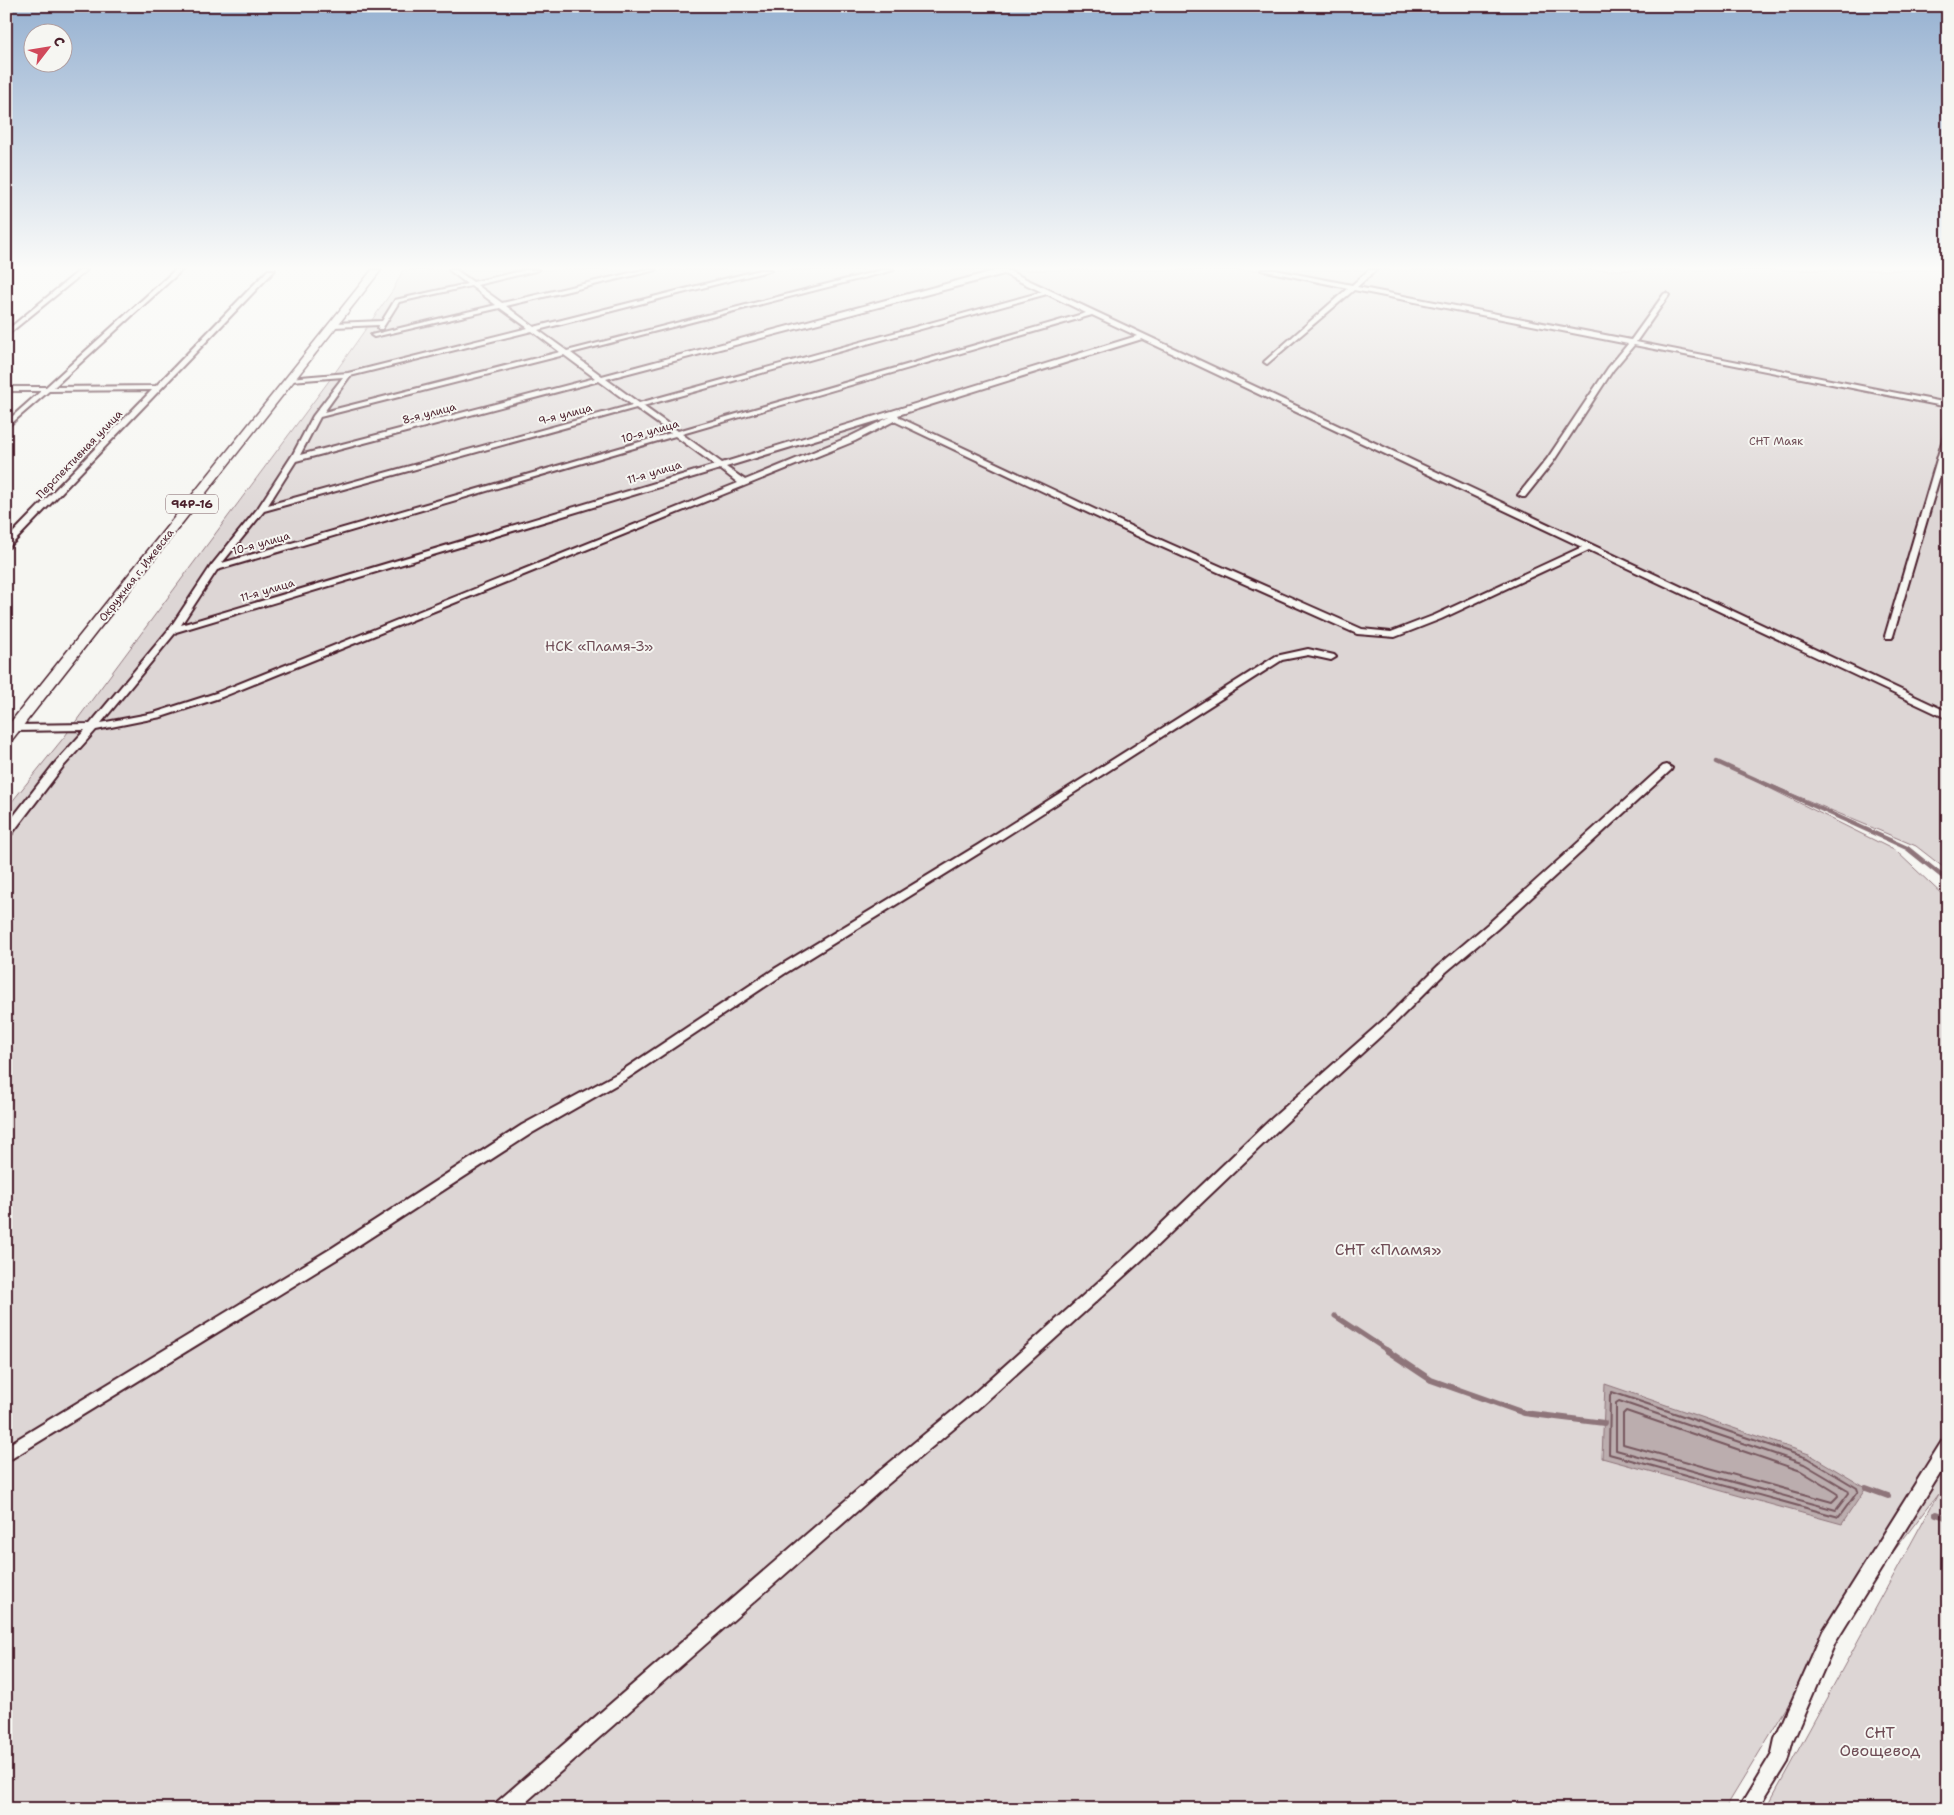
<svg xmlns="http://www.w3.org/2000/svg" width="1954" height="1815" viewBox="0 0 1954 1815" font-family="'Shantell Sans',sans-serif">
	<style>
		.green { fill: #ddd6d5; stroke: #947a80 }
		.water { fill: #bbadae; stroke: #8e747a }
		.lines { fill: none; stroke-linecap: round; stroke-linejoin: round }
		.shore { stroke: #77585f; stroke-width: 2 }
		.stream-far2 { stroke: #8e747a; stroke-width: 4.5 }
		.stream-far1 { stroke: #8e747a; stroke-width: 5 }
		.stream { stroke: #8e747a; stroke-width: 6 }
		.minor-casing { stroke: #4a1f2b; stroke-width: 4 }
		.primary-casing { stroke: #4a1f2b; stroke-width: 3 }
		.minor { fill: #f6f6f2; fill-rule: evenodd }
		.primary { fill: #f6f6f2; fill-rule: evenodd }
		.labels { text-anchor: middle; stroke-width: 4; stroke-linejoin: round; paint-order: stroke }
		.far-street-label { font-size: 11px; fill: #4a1f2b; stroke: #f6f6f2 }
		.far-park-label { font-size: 11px; fill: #6f4d56; stroke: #f6f6f2 }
		.shield { fill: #f6f6f2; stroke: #7e6067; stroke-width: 1 }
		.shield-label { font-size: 12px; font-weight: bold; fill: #4a1f2b }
		.park-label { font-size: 14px; fill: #6f4d56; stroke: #f6f6f2 }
		.near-park-label { font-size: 16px; fill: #6f4d56; stroke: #f6f6f2 }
	</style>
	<rect width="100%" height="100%" fill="#f6f6f2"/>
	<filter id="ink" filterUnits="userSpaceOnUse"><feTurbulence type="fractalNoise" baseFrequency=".02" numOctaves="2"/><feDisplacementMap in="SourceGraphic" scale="10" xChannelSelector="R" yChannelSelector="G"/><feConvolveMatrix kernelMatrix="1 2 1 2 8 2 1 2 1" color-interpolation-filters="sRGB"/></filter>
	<g filter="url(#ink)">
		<path class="green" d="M 403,270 L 1948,270 L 1948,871 L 1916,846 L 1719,763 L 1896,851 L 1948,900 L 1948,1809 L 1766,1809 L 1938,1494 L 1836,1626 L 1725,1809 L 6,1809 L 6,809 L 65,736 L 334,374 L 393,290 Z"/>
		<path class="water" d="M 1605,1384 L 1809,1454 L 1866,1488 L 1842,1524 L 1602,1458 Z"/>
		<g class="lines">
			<g class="shore">
				<path d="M 1612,1392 L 1807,1458 L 1857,1488 L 1858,1491 L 1839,1517 L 1609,1454 L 1610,1395 Z"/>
				<path d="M 1619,1401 L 1804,1464 L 1848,1490 L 1849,1493 L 1836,1510 L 1616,1450 L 1616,1403 Z"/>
				<path d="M 1626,1411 L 1801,1471 L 1837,1493 L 1838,1496 L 1832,1502 L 1623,1444 L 1623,1414 Z"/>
			</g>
			<path class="stream-far2" d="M 1717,762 L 1907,848 L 1948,881"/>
			<path class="stream-far1" d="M 1335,1316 L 1388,1351"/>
			<g class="stream">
				<path d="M 1386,1350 L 1431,1380 L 1524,1413 L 1604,1423"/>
				<path d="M 1866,1488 L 1888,1496"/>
				<path d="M 1936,1514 L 1948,1518"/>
			</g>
			<defs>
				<g id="minor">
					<path d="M 80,270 L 87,270 L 6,336 L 6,331 Z"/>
					<path d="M 175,270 L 182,270 L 54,387 L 156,386 L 268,270 L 275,270 L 9,547 L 6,547 L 6,540 L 152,390 L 49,391 L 6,428 L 6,422 L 41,391 L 6,391 L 6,387 L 46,387 Z"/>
					<path d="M 449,270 L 456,270 L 473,282 L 526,270 L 539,270 L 477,285 L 502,303 L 643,270 L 656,270 L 506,306 L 534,327 L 760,270 L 772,270 L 538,330 L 567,351 L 882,270 L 894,270 L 571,353 L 602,376 L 998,270 L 1007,270 L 1948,712 L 1948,719 L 1589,550 L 1441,619 L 1395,637 L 1357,634 L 1137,536 L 894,421 L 855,441 L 222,697 L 161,717 L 96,730 L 62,768 L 10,836 L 6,837 L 6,826 L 54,764 L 85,730 L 14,731 L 9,728 L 14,725 L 90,724 L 170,628 L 211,566 L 258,508 L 293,454 L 313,416 L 343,377 L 291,381 L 288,379 L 289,378 L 348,373 L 528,328 L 500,308 L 374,337 L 371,335 L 496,305 L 471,286 L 399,302 L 382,329 L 378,329 L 379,325 L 334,327 L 331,325 L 334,323 L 382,321 L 395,300 L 467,284 ZM 1004,274 L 1042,292 L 639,403 L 606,379 ZM 1047,294 L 1086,313 L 678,431 L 643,406 ZM 1092,315 L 1137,336 L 722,463 L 682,434 ZM 532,331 L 560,352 L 324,412 L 350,376 ZM 1142,339 L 1582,547 L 1435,615 L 1391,632 L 1362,629 L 1143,532 L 900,418 L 898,415 ZM 564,355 L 595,378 L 300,455 L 320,417 ZM 599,381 L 632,405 L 268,505 L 296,461 ZM 636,408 L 671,433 L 222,563 L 264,511 ZM 890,417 L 849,437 L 745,480 L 726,467 ZM 675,436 L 715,465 L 181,625 L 217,570 ZM 720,469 L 738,483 L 216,693 L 154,713 L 101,723 L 176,632 Z"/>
					<path d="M 1261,270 L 1275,270 L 1352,285 L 1369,270 L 1376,270 L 1357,287 L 1631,340 L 1664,294 L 1666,293 L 1669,295 L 1636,342 L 1948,403 L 1948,407 L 1634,345 L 1613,370 L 1553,462 L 1525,497 L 1522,497 L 1518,495 L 1547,459 L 1608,368 L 1628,344 L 1354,290 L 1267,364 L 1264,362 L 1265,361 L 1348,288 Z"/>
					<path d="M 1945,432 L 1948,432 L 1948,448 L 1893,636 L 1892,638 L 1886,638 L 1885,636 Z"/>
					<path d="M 1308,649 L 1334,655 L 1336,657 L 1331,660 L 1308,655 L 1282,660 L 986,849 L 784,974 L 628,1078 L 532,1133 L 342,1256 L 6,1462 L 6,1446 L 332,1248 L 522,1125 L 620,1072 L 776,968 L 978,845 L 1276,656 Z"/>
					<path d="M 1667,765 L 1672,768 L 1671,770 L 1497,929 L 1446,972 L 1396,1022 L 1279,1129 L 1144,1258 L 982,1405 L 888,1484 L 518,1809 L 495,1809 L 497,1802 L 876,1474 L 972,1395 L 1134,1250 L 1269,1121 L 1388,1016 L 1438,966 L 1489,923 L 1663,766 Z"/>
					<path d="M 1948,1439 L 1948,1461 L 1835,1643 L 1793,1740 L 1787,1762 L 1758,1809 L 1738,1809 L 1772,1753 L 1775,1739 L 1823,1631 L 1942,1441 Z"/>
				</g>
				<path id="primary" d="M 372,270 L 381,270 L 11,741 L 6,743 L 6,728 Z"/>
			</defs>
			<use href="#minor" class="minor-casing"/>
			<use href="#primary" class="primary-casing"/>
			<use href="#minor" class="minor"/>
			<use href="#primary" class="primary"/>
		</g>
	</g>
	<linearGradient id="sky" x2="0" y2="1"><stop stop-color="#96b1d1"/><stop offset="0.51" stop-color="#fbfbf9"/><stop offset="1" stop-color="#fbfbf9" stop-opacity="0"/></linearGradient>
	<rect width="1954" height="525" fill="url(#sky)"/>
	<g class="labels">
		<g class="far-street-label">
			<text transform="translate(429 413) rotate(-15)" y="4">8-я улица</text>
			<text transform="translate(565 414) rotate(-15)" y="4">9-я улица</text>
			<text transform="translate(650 431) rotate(-16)" y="4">10-я улица</text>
			<text transform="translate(79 454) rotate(-46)" y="4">Перспективная улица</text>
			<text transform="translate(654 472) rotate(-17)" y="4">11-я улица</text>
			<text transform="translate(261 543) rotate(-16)" y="4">10-я улица</text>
			<text transform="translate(136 575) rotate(-52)" y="4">Окружная г. Ижевска</text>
			<text transform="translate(267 590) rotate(-17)" y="4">11-я улица</text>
		</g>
		<g class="far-park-label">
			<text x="1776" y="445">СНТ Маяк</text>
		</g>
		<rect class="shield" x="166" y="494.5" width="52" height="19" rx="4"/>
		<g class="shield-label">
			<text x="192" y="508">94Р-16</text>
		</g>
		<g class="park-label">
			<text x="599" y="651">НСК «Пламя-3»</text>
		</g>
		<g class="near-park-label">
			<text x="1388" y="1255">СНТ «Пламя»</text>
			<text x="1880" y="1738">СНТ<tspan x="1880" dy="18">Овощевод</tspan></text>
		</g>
	</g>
	<rect width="1954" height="1815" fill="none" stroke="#f6f6f2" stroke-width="25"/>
	<rect x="12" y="12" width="1929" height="1790" fill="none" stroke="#4a1f2b" stroke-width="2" filter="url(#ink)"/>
	<g transform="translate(48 48) rotate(59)"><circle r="24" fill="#f6f6f2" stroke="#b1a0a2"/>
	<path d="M0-4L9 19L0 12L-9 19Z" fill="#d1495b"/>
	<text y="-8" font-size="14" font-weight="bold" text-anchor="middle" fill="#4a1f2b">С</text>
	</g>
</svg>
